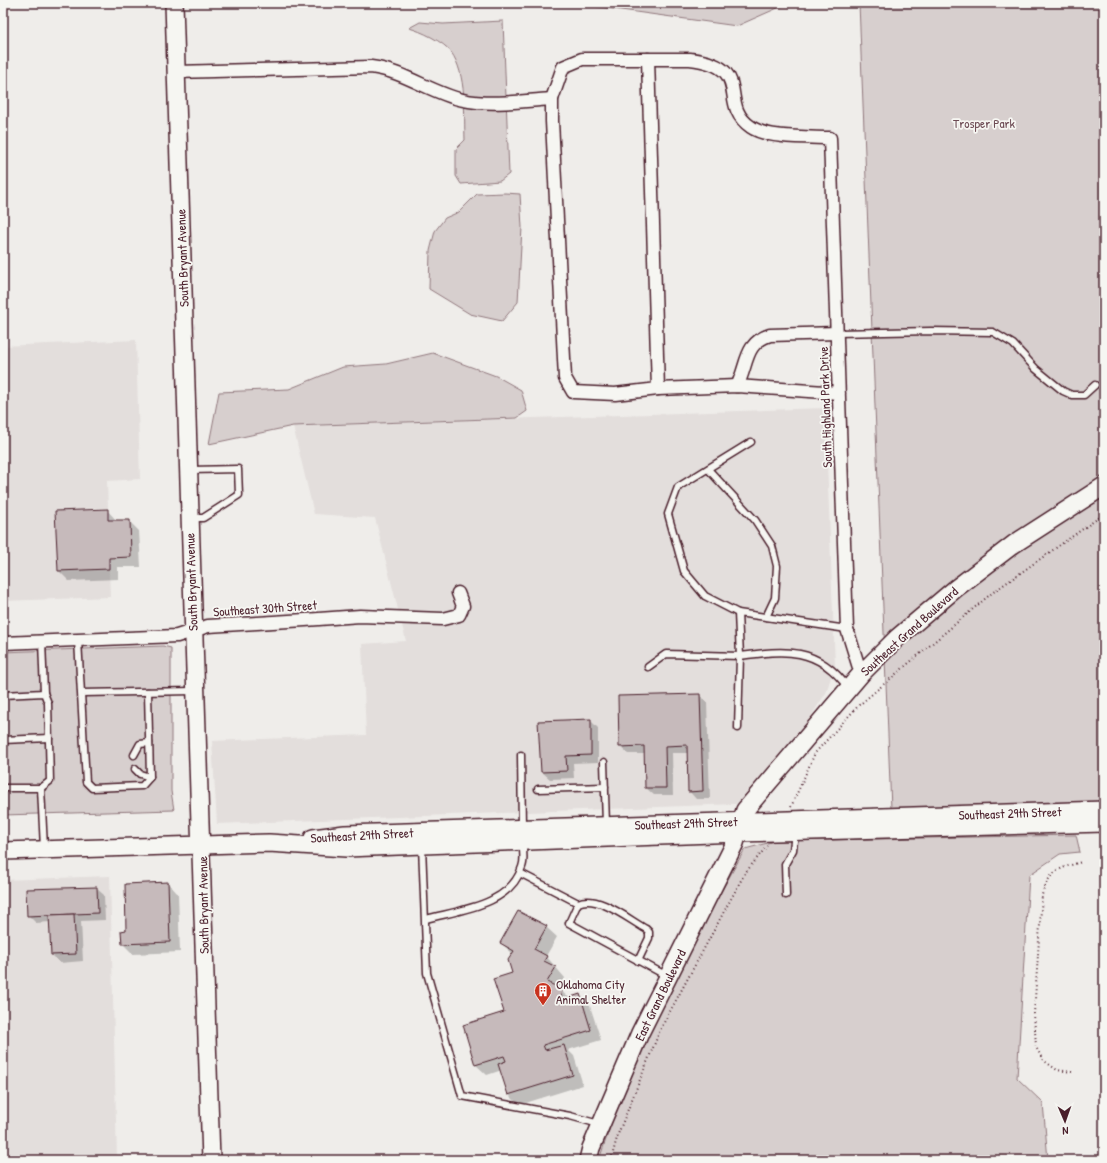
<svg xmlns="http://www.w3.org/2000/svg" width="1107" height="1163" viewBox="0 0 1107 1163" font-family="'Patrick Hand',sans-serif">
	<style>
		.built { fill: #e3dedc }
		.green { fill: #d7cfce; stroke: #90777c }
		.shadow { fill: #0003 }
		.building { fill: #c6babb; stroke: #4a1f2b }
		.lines { fill: none; stroke-linecap: round; stroke-linejoin: round }
		.lane-casing { stroke: #4a1f2b; stroke-width: 9 }
		.street-casing { stroke: #4a1f2b; stroke-width: 15 }
		.secondary-casing { stroke: #4a1f2b; stroke-width: 20 }
		.path { stroke: #4a1f2b; stroke-width: 2; stroke-dasharray: 1 3; stroke-linecap: butt }
		.lane { stroke: #f6f6f2; stroke-width: 6 }
		.street { stroke: #f6f6f2; stroke-width: 12 }
		.secondary { stroke: #f6f6f2; stroke-width: 17 }
		.labels { text-anchor: middle; stroke-width: 3.5; stroke-linejoin: round; paint-order: stroke }
		.park-label { font-size: 13px; fill: #6d4b54; stroke: #f6f6f2 }
		.street-label { font-size: 13px; fill: #4a1f2b; stroke: #f6f6f2 }
		.poi-label { font-size: 13px; fill: #4a1f2b; stroke: #f6f6f2; text-anchor: start }
	</style>
	<rect width="100%" height="100%" fill="#efedea"/>
	<filter id="ink" filterUnits="userSpaceOnUse"><feTurbulence type="fractalNoise" baseFrequency=".025" numOctaves="2"/><feDisplacementMap in="SourceGraphic" scale="8" xChannelSelector="R" yChannelSelector="G"/><feConvolveMatrix kernelMatrix="1 2 1 2 8 2 1 2 1" color-interpolation-filters="sRGB"/></filter>
	<g filter="url(#ink)">
		<g class="built">
			<path d="M 136,340 L 140,479 L 107,481 L 108,509 L 55,511 L 58,571 L 109,569 L 110,597 L 3,601 L 3,346 Z"/>
			<path d="M 825,408 L 835,665 L 826,693 L 805,725 L 736,804 L 217,824 L 212,741 L 366,735 L 362,644 L 406,641 L 375,518 L 314,514 L 293,426 Z"/>
			<path d="M 110,876 L 117,1160 L 3,1160 L 3,880 Z"/>
		</g>
		<g class="green">
			<path d="M 582,3 L 789,3 L 737,26 L 592,6 Z"/>
			<path d="M 859,3 L 1104,3 L 1104,802 L 891,809 Z"/>
			<path d="M 503,21 L 509,174 L 500,181 L 461,184 L 456,176 L 456,149 L 465,140 C 464,114 467,74 451,52 C 444,42 421,31 409,28 L 420,22 L 443,24 Z"/>
			<path d="M 505,193 L 520,194 L 522,227 L 518,302 L 502,321 L 470,314 L 429,289 L 430,251 L 435,231 L 445,218 L 459,212 L 477,194 Z"/>
			<path d="M 433,353 L 496,376 L 521,390 L 527,411 L 517,418 L 293,426 L 209,444 L 219,392 L 289,389 L 343,367 L 386,364 Z"/>
			<path d="M 163,646 L 171,648 L 171,791 L 174,810 L 3,815 L 3,652 Z"/>
			<path d="M 1076,835 L 1080,852 L 1060,854 L 1029,875 L 1017,1078 L 1043,1103 L 1048,1160 L 599,1160 L 627,1077 L 708,915 L 745,849 L 775,841 Z"/>
		</g>
		<g class="shadow">
			<path d="M 107,510 L 117,521 L 129,521 L 139,531 L 141,567 L 118,567 L 118,579 L 69,581 L 59,571 Z"/>
			<path d="M 700,695 L 707,702 L 710,799 L 696,799 L 689,791 L 688,753 L 672,753 L 673,795 L 654,795 L 646,788 L 645,754 L 628,754 L 620,747 Z"/>
			<path d="M 590,720 L 598,728 L 598,762 L 573,763 L 574,778 L 550,779 L 542,772 Z"/>
			<path d="M 168,883 L 178,894 L 180,952 L 133,954 L 123,944 L 127,931 Z"/>
			<path d="M 96,888 L 104,895 L 105,920 L 81,921 L 83,961 L 60,963 L 52,955 L 50,922 L 36,923 L 28,915 Z"/>
			<path d="M 546,927 L 557,937 L 546,956 L 565,978 L 559,989 L 570,999 L 580,995 L 590,1006 L 601,1040 L 568,1050 L 574,1056 L 583,1085 L 519,1105 L 509,1095 L 502,1070 L 487,1075 L 476,1065 L 464,1026 L 505,1013 L 514,974 L 513,954 L 501,943 Z"/>
		</g>
		<g class="building">
			<path d="M 108,509 L 108,520 L 130,520 L 131,557 L 109,558 L 109,569 L 58,571 L 55,511 Z"/>
			<path d="M 700,694 L 703,791 L 688,792 L 687,745 L 665,746 L 666,788 L 645,788 L 644,746 L 619,747 L 618,696 Z"/>
			<path d="M 591,719 L 591,755 L 566,756 L 567,771 L 541,772 L 538,721 Z"/>
			<path d="M 168,882 L 170,942 L 122,944 L 121,931 L 126,930 L 125,884 Z"/>
			<path d="M 97,887 L 98,913 L 27,916 L 26,889 Z"/>
			<path d="M 518,911 L 547,926 L 534,949 L 547,956 L 544,961 L 556,967 L 547,982 L 563,990 L 561,994 L 562,1000 L 580,994 L 591,1030 L 543,1045 L 545,1050 L 564,1045 L 573,1075 L 508,1095 L 498,1064 L 506,1061 L 504,1056 L 475,1065 L 463,1025 L 504,1012 L 493,979 L 512,973 L 508,960 L 514,951 L 500,943 Z"/>
			<path d="M 74,914 L 76,954 L 51,955 L 49,915 Z"/>
		</g>
		<g class="lines">
			<defs>
				<g id="lane">
					<path d="M 837,333 L 931,331 L 993,332 L 1013,344 L 1036,369 L 1063,391 L 1072,395 L 1084,395 L 1095,385"/>
					<path d="M 708,469 L 755,520 L 772,546 L 777,566 L 775,598 L 766,617"/>
					<path d="M 191,470 L 238,469 L 239,495 L 203,518 L 191,518"/>
					<path d="M 738,613 L 705,596 L 684,571 L 668,514 L 678,487 L 751,442"/>
					<path d="M 847,629 L 738,613 L 740,656 C 785,650 818,646 848,688"/>
					<path d="M 78,640 L 86,782 L 92,788 L 142,786 L 150,777 L 148,692"/>
					<path d="M 42,641 L 44,693"/>
					<path d="M 648,667 L 666,654 L 740,656 L 738,728"/>
					<path d="M 82,693 L 194,691"/>
					<path d="M 3,695 L 44,693 L 48,703 L 50,781 L 41,788 L 3,788"/>
					<path d="M 3,740 L 49,738"/>
					<path d="M 134,755 L 140,744 L 149,743"/>
					<path d="M 521,755 L 522,827"/>
					<path d="M 604,762 L 606,824"/>
					<path d="M 135,769 L 140,774 L 150,777"/>
					<path d="M 41,788 L 44,848"/>
					<path d="M 538,789 L 605,787"/>
					<path d="M 422,846 L 427,973 L 462,1096 L 570,1116 L 599,1124"/>
					<path d="M 520,873 L 578,903 L 569,923 L 667,976"/>
					<path d="M 786,895 L 785,864 L 793,850 L 795,832"/>
					<path d="M 578,903 C 598,894 628,919 646,929 L 649,932 L 649,938 L 638,961"/>
					<path d="M 426,919 C 459,910 510,906 522,867 C 525,860 523,849 522,842"/>
				</g>
				<g id="street">
					<path d="M 648,59 L 658,389"/>
					<path d="M 176,72 L 371,67 C 404,71 431,93 463,100 C 489,106 525,101 552,99"/>
					<path d="M 737,386 C 748,365 744,343 770,335 L 837,333"/>
					<path d="M 839,393 L 737,386 L 658,389 L 615,394 L 573,392 L 565,378 L 552,121 L 552,99 L 563,67 L 582,59 L 690,59 C 756,67 716,103 751,127 C 768,139 810,137 830,138 L 847,629 L 861,674"/>
					<path d="M 3,643 L 177,636 L 208,626 L 305,620 L 360,616 L 443,619 L 459,615 L 463,606 L 458,593"/>
				</g>
				<g id="secondary">
					<path d="M 174,3 C 186,389 198,774 211,1160"/>
					<path d="M 313,838 L 345,834 L 1104,810"/>
					<path d="M 3,851 L 269,843 L 346,848 L 738,833 L 1104,823"/>
					<path d="M 588,1160 L 591,1148 L 640,1033 L 735,843 L 745,810 L 861,674 L 897,638 L 955,589 L 1014,544 L 1104,486"/>
				</g>
			</defs>
			<use href="#lane" class="lane-casing"/>
			<use href="#street" class="street-casing"/>
			<use href="#secondary" class="secondary-casing"/>
			<g class="path">
				<path d="M 791,807 L 815,753 L 858,706 L 992,593 L 1104,514"/>
				<path d="M 1072,1072 L 1057,1070 L 1043,1060 L 1036,1047 L 1034,1014 L 1042,895 C 1049,871 1059,868 1082,862"/>
				<path d="M 611,1160 L 618,1134 L 661,1028 L 745,873 L 767,846"/>
			</g>
			<use href="#lane" class="lane"/>
			<use href="#street" class="street"/>
			<use href="#secondary" class="secondary"/>
		</g>
	</g>
	<defs>
		<symbol id="building-pin" viewBox="-11 -11 22 30"><path d="M0 17L-7.5 6A9.5 9.5 0 1 1 7.5 6Z" fill="#c8321e" stroke="#f6f6f2"/><path d="M-4-6H4V6H1V3H-1V6H-4ZM-2.5-4.3h1.7v1.8h-1.7ZM.8-4.3h1.7v1.8H.8ZM-2.5-1h1.7V.8h-1.7ZM.8-1h1.7V.8H.8Z" fill="#fff"/></symbol>
	</defs>
	<g fill-rule="evenodd">
		<use href="#building-pin" x="533" y="981" width="20" height="27"/>
	</g>
	<g class="labels">
		<g class="park-label">
			<text x="984" y="128">Trosper Park</text>
		</g>
		<g class="street-label">
			<text transform="translate(182 258) rotate(-92)" y="5">South Bryant Avenue</text>
			<text transform="translate(825 407) rotate(-92)" y="5">South Highland Park Drive</text>
			<text transform="translate(191 582) rotate(-92)" y="5">South Bryant Avenue</text>
			<text transform="translate(265 608) rotate(-4)" y="5">Southeast 30th Street</text>
			<text transform="translate(909 631) rotate(-42)" y="5">Southeast Grand Boulevard</text>
			<text transform="translate(1010 813) rotate(-2)" y="5">Southeast 29th Street</text>
			<text transform="translate(686 823) rotate(-2)" y="5">Southeast 29th Street</text>
			<text transform="translate(362 835) rotate(-3)" y="5">Southeast 29th Street</text>
			<text transform="translate(203 905) rotate(-91)" y="5">South Bryant Avenue</text>
			<text transform="translate(660 995) rotate(-64)" y="5">East Grand Boulevard</text>
		</g>
		<g class="poi-label">
			<text x="556" y="989">Oklahoma City<tspan x="556" dy="15">Animal Shelter</tspan></text>
		</g>
	</g>
	<rect width="1107" height="1163" fill="none" stroke="#f6f6f2" stroke-width="16"/>
	<rect x="8" y="8" width="1091" height="1147" fill="none" stroke="#4a1f2b" stroke-width="1.5" filter="url(#ink)"/>
	<g transform="translate(1065 1121) rotate(178)" stroke="#f6f6f2" stroke-width="3" paint-order="stroke">
	<path d="M0-3L7 15L0 10L-7 15Z" fill="#4a1f2b"/>
	<text y="-6" font-size="11" font-weight="bold" text-anchor="middle" fill="#4a1f2b">N</text>
	</g>
</svg>
